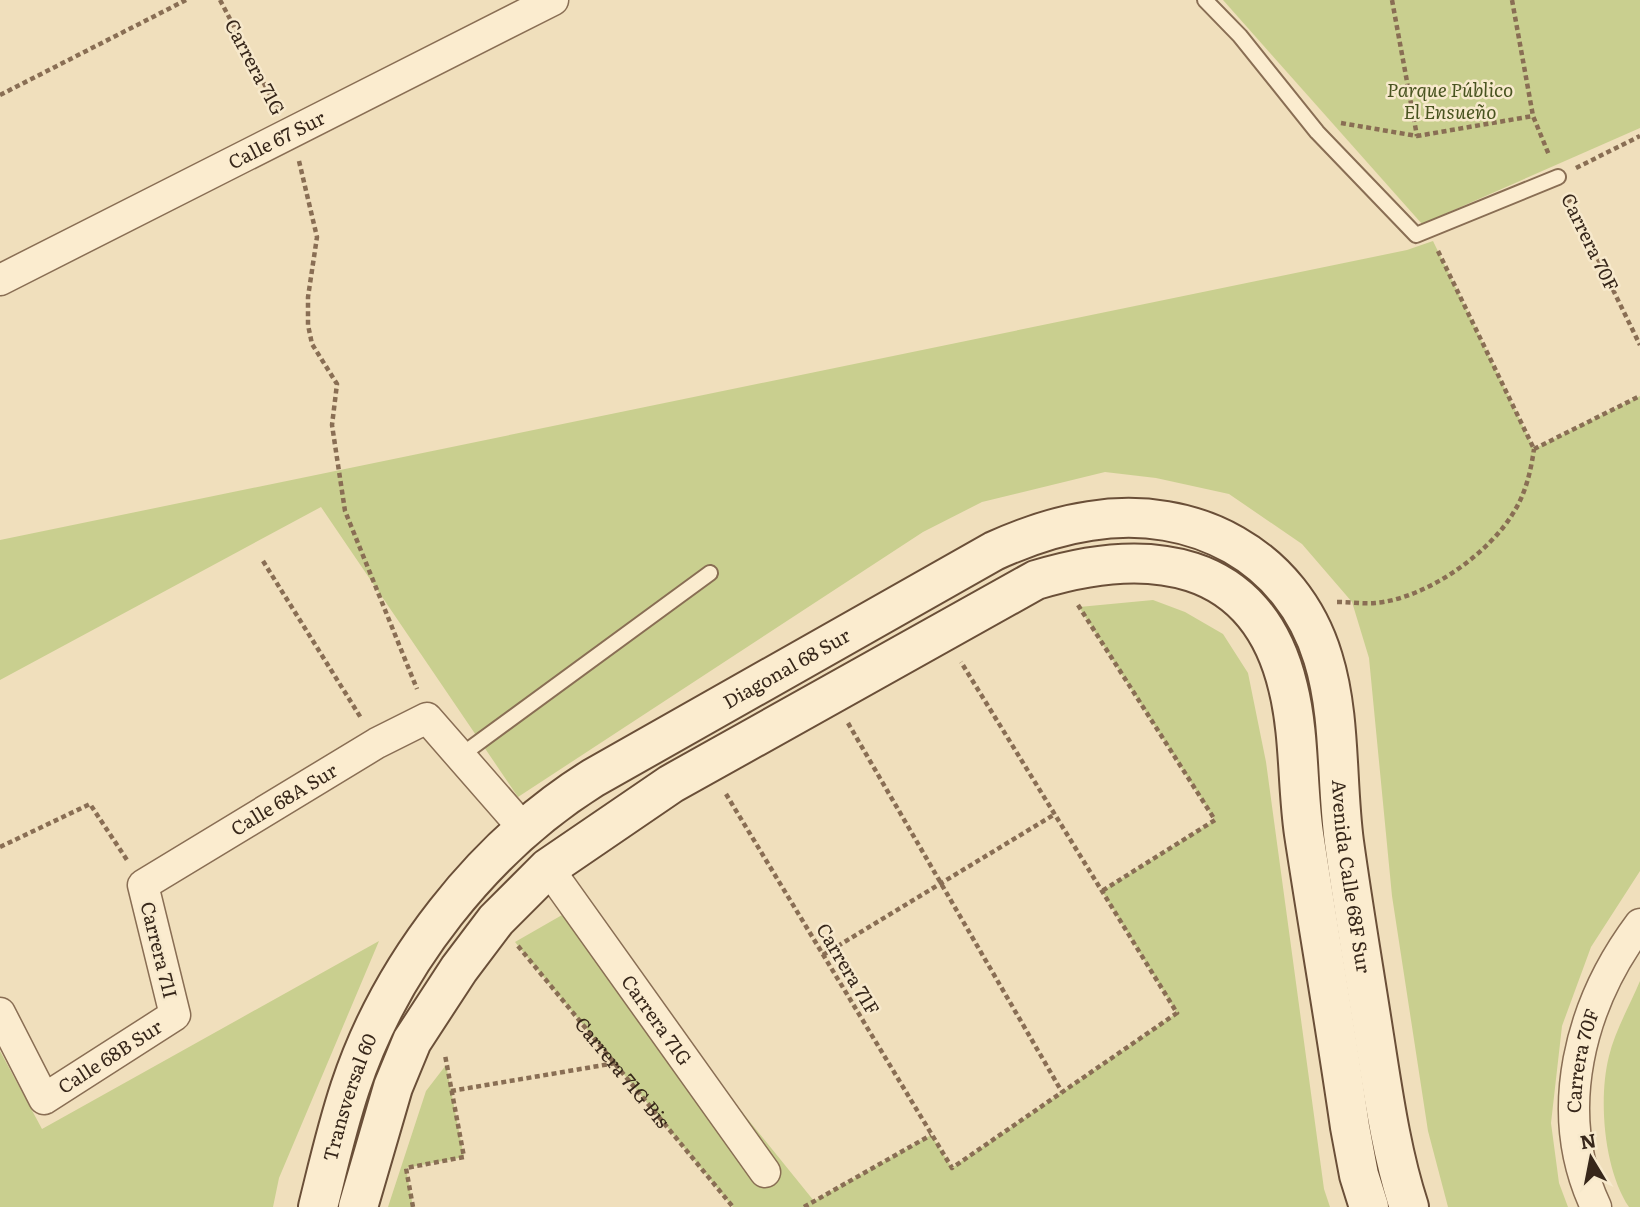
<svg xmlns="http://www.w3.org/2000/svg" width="1640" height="1207" viewBox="0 0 1640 1207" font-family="Literata,serif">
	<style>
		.green { fill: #c9cf8f }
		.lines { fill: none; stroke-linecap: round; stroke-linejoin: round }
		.lane-casing { stroke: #896e54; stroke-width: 18 }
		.street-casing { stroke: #896e54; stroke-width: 33 }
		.secondary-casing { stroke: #6a4f38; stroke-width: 42 }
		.path { stroke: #896e54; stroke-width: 4.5; stroke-dasharray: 5 3.5; stroke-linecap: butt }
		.lane { stroke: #fbeccf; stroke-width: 14 }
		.street { stroke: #fbeccf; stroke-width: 30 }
		.secondary { stroke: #fbeccf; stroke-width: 38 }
		.labels { text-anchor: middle; stroke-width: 5; stroke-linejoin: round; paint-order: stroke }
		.street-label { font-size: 19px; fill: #37271a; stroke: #f7e9cc }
		.park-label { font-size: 19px; font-style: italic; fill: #495420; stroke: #f7e9cc }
	</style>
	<rect width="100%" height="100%" fill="#f0dfbc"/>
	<g class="green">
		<path d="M 1223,0 L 1640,0 L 1640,128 L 1422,224 Z"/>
		<path d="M 1433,241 L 1534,449 L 1640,396 L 1640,871 L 1591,947 L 1562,1026 L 1551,1123 L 1559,1183 L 1568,1207 L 1448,1207 L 1428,1131 L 1392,896 L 1369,658 L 1352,602 L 1302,544 L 1229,494 L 1156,478 L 1105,472 L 982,502 L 923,532 L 518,797 L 321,507 L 0,680 L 0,540 L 1407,250 Z"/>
		<path d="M 1153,600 L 1185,612 L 1223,634 L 1248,673 L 1266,762 L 1324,1189 L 1330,1207 L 733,1207 L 515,942 L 576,907 L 814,1201 L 931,1135 L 952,1168 L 1177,1013 L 1102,891 L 1215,820 L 1079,607 Z"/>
		<path d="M 379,941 L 279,1178 L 273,1207 L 0,1207 L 0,1051 L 42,1129 Z"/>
		<path d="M 1640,981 L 1640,1207 L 1629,1207 C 1604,1170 1598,1099 1609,1056 C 1615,1031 1630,1005 1640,981 Z"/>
		<path d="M 446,1065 L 464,1157 L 406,1168 L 413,1207 L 388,1207 L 426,1091 Z"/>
	</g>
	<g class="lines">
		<defs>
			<g id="lane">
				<path d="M 1205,0 L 1240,36 L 1317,132 L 1416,235 L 1558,177"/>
				<path d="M 460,756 L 710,573"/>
			</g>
			<g id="street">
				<path id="s2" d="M 0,280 L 553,0"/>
				<path id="s3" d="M 548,868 L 765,1172"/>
				<path id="s4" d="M 0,1013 L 44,1099 L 175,1015 L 143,885 L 377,743 L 427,718 L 524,829"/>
				<path id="s5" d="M 1596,1207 C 1551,1112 1580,1004 1640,924"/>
			</g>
			<g id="secondary">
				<path id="s6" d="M 318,1207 C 328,1167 337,1127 350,1088 C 391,964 483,847 593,778 L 994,551 C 1025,537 1056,526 1090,521 C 1194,504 1292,556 1323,658 C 1341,716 1336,782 1344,842 C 1353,907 1364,971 1374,1036 C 1383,1093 1391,1152 1409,1207"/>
				<path d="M 358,1207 L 393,1087 L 412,1041 L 459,969 L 496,920 L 548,868 L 671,784 L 1036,580 C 1147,546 1257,557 1288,687 C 1300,735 1297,786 1304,834 C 1319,932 1336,1029 1350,1127 L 1359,1175 L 1369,1207"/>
			</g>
		</defs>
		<use href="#lane" class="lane-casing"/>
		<use href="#street" class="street-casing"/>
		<use href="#secondary" class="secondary-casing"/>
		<g class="path">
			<path d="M 220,0 L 277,108"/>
			<path d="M 1392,0 L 1417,136"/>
			<path d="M 1512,0 L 1533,116 L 1549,155"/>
			<path d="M 0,95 L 186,0"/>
			<path d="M 1341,123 L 1417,136 L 1533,116"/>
			<path d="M 299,161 L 317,237 L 308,297 L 308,325 L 312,344 L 337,384 L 332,425 L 345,511 L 417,689"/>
			<path d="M 1576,168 L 1640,136"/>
			<path d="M 1568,198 L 1640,345"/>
			<path d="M 1438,251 L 1534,449"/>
			<path d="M 1534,449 L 1640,396"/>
			<path d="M 263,561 L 361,718"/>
			<path d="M 1337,602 C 1350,602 1363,604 1375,603 C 1425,599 1490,554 1515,510 C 1526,492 1531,470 1534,449"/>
			<path d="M 1078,605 L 1215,820 L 1102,891"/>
			<path d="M 848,723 L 1062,1092"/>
			<path d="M 726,794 L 952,1168 L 1177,1013 L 961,662"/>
			<path d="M 0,847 L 90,804 L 127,860"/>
			<path id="s1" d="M 518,946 L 733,1207"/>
			<path d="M 823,955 L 1055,814"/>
			<path d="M 451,1091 L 616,1063"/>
			<path d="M 413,1207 L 406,1168 L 464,1157 L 445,1055"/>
			<path d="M 804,1207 L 931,1135"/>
		</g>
		<use href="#lane" class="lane"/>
		<use href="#street" class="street"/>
		<use href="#secondary" class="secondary"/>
	</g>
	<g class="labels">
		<g class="street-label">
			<text transform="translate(255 67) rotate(62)" y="7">Carrera 71G</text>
			<text dy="7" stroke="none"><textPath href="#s2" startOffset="310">Calle 67 Sur</textPath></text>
			<text transform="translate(1590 242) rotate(64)" y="7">Carrera 70F</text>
			<text dy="7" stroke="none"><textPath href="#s6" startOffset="747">Diagonal 68 Sur</textPath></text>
			<text dy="7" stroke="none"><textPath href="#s4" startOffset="551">Calle 68A Sur</textPath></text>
			<text dy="7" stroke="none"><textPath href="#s6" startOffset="1603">Avenida Calle 68F Sur</textPath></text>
			<text transform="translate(159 950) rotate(76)" y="7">Carrera 71I</text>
			<text transform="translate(848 969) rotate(59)" y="7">Carrera 71F</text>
			<text dy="7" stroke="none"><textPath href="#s3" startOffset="187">Carrera 71G</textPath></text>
			<text dy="7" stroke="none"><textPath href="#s4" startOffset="175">Calle 68B Sur</textPath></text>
			<text dy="7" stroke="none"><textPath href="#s5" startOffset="150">Carrera 70F</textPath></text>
			<text dy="7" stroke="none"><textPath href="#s1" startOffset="164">Carrera 71G Bis</textPath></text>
			<text dy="7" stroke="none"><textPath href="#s6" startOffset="114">Transversal 60</textPath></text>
		</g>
		<g class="park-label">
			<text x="1450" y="97">Parque Público<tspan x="1450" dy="22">El Ensueño</tspan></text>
		</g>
	</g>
	<g transform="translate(1591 1158) rotate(350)" stroke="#f7e9cc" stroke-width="5" paint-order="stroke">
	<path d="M0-5L12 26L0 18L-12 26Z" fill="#37271a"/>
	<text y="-10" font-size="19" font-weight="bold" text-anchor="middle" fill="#37271a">N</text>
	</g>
</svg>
